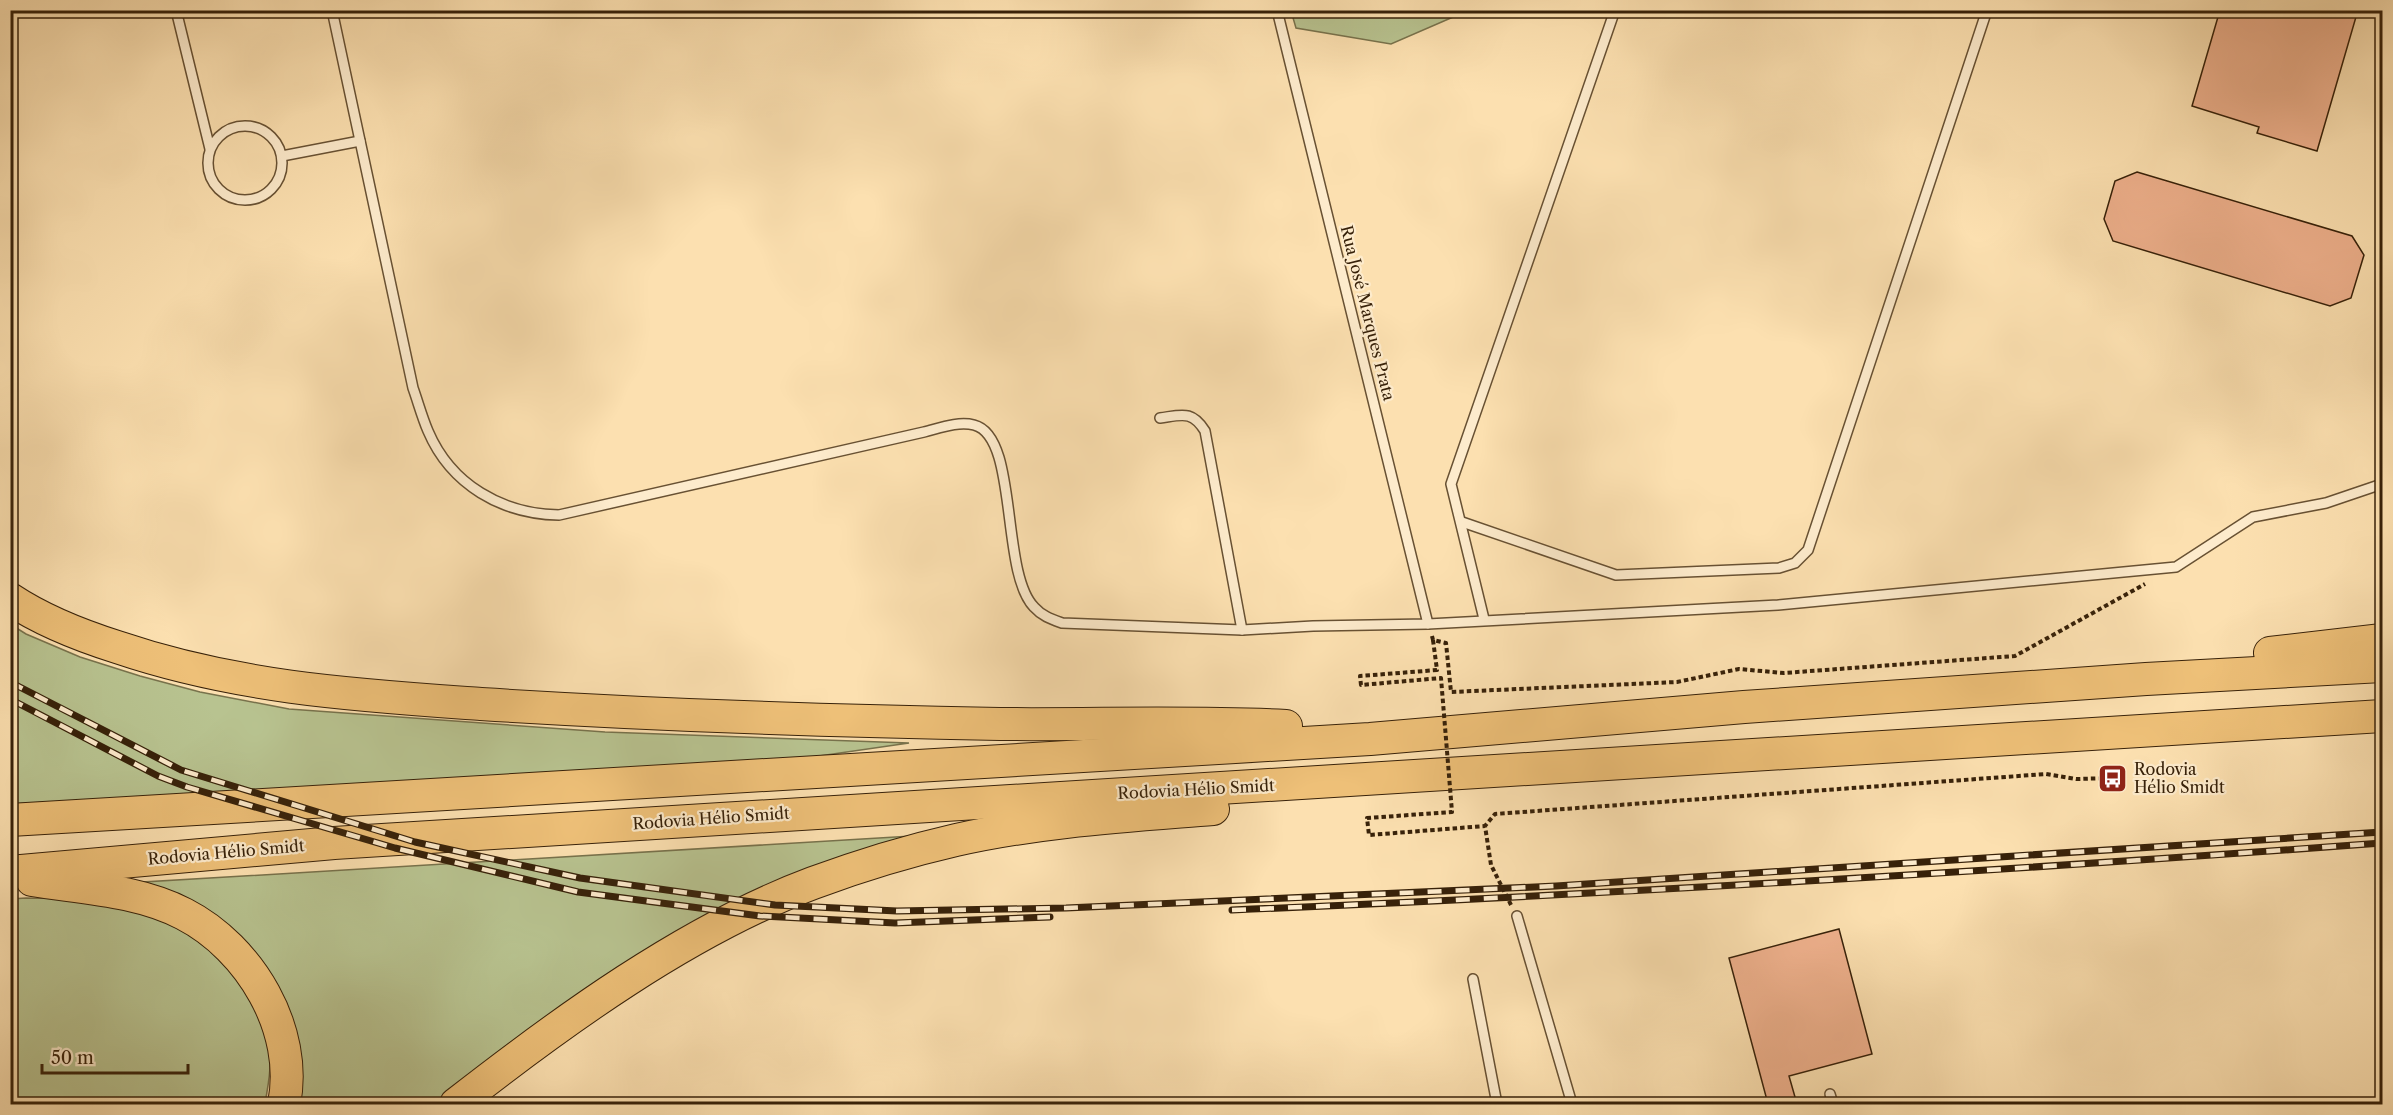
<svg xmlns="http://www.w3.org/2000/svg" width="2393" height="1115" viewBox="0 0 2393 1115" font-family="'Libre Caslon Text',serif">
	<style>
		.green { fill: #b8c390; stroke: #78724c; stroke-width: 1.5 }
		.building { fill: #eeb08c; stroke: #372109; stroke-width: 1.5 }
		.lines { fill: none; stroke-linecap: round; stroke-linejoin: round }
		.service-casing { stroke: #685133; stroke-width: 12 }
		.motorway-casing { stroke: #372109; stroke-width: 34 }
		.path { stroke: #372109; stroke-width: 4; stroke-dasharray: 4.5 3; stroke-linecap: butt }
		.service { stroke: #fdebcc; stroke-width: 9 }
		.motorway { stroke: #eec078; stroke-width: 32 }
		.rail-casing { stroke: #372109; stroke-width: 7 }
		.rail { stroke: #fdebcc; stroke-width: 4.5; stroke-dasharray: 14; stroke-linecap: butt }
		.path-bridge { stroke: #372109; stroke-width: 4; stroke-dasharray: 4.5 3; stroke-linecap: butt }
		.labels { text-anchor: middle; stroke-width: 4.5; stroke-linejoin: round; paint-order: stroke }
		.street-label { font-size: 16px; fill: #372109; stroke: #fdebcc }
		.poi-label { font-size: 16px; fill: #372109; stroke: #fdebcc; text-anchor: start }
	</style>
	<rect width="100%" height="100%" fill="#fce0b0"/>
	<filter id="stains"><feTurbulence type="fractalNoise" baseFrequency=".00333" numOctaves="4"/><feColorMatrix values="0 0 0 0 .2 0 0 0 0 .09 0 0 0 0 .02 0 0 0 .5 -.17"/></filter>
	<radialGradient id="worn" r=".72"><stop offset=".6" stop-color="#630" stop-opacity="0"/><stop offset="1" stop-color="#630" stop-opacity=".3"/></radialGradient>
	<g class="green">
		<path d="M 1291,11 L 1291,10 L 1467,11 L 1391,44 L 1296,28 Z"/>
		<path d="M 10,624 L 26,634 L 80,657 L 140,676 L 200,692 L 289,709 L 605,732 L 909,743 L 743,767 L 11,804 Z"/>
		<path d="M 929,835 L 859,858 L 443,1104 L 294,1104 L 279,1001 L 127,883 Z"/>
		<path d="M 26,898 C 60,899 97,897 130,907 C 147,912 178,924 193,934 C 232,960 267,1012 270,1059 C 271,1074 267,1090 265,1104 L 11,1104 L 11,899 Z"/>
	</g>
	<g class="building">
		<path d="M 2220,10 L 2358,10 L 2317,151 L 2257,133 L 2259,127 L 2192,106 Z"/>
		<path d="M 2137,172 L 2352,236 L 2364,255 L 2351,298 L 2330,306 L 2113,241 L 2104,219 L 2115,181 Z"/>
		<path d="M 1839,929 L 1872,1054 L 1789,1076 L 1797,1104 L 1768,1104 L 1729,958 Z"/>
	</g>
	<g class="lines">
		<defs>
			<g id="service">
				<path d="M 176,10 L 210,149"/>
				<path d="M 332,10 L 413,388 C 418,402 422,417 428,431 C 451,485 502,514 559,515 L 924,432 C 940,428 958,421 974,425 C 1019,436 1000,572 1034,607 C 1042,616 1051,619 1062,623 L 1242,630 L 1313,626 L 1428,624 L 1778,605 L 2176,567 L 2253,517 L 2326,503 L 2382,484"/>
				<path d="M 1277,10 L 1428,624"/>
				<circle cx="245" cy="163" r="37"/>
				<path d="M 282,156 L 360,141"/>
				<path d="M 1160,418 C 1182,415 1192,410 1205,431 L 1242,630"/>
				<path d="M 1462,522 L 1616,575 L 1779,568 L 1795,563 L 1808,550 L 1987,10"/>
				<path d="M 1484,619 L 1451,484 L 1615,10"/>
				<path d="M 1517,916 L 1572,1104"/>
				<path d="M 1473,979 L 1497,1104"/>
				<path d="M 1830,1094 L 1833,1104"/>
			</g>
			<g id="motorway">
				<path d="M 10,599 C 43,621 79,635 117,647 C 238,688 355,695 481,704 C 654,715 827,721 1000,724 C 1095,725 1191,721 1286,726"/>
				<path d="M 2270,653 L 2382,640"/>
				<path d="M 10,820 L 1370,739 L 1744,707 L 2146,679 L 2382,666"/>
				<path d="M 10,872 L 334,843 L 2382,716"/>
				<path d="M 32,880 C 82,888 138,890 184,914 C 250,948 299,1030 284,1104"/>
				<path d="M 456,1104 C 561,1022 687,930 813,883 C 859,866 908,851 956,840 C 1040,821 1127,816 1213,809"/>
			</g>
		</defs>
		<use href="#service" class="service-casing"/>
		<use href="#motorway" class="motorway-casing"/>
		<g class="path">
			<path d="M 1432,636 L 1433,640 L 1446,643 L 1451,692 L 1677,682 L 1739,669 L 1784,673 L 2015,656 L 2145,584"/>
			<path d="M 1511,905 L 1491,865 L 1485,826 L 1495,814 L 2046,774 L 2076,779 L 2113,778"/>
		</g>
		<use href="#service" class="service"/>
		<use href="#motorway" class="motorway"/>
		<defs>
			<g id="rail">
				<path d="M 10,682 L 181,770 L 415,842 L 580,878 L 775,905 L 897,911 L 1066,908 L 1556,886 L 2382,832"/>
				<path d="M 10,699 L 158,776 L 187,787 L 395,848 L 578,892 L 760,916 L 895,923 L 1050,917"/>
				<path d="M 1232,910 C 1616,894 1999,871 2382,843"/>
			</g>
		</defs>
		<use href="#rail" class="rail-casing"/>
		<use href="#rail" class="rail"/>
		<path class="path-bridge" d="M 1433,640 L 1437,670 L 1360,676 L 1361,685 L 1441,678 L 1452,812 L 1367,818 L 1369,835 L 1485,826"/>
	</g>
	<defs>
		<symbol id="bus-square" viewBox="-11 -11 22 22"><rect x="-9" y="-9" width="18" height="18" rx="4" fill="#8f2418" stroke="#fdebcc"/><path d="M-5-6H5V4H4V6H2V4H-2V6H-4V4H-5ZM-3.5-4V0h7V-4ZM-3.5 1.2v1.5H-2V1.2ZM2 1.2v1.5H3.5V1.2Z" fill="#fff"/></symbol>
	</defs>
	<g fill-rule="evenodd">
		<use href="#bus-square" x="2096" y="762" width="33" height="33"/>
	</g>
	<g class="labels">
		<g class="street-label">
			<text transform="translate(1368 313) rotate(76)" y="6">Rua José Marques Prata</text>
			<text transform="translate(1196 789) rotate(-3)" y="6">Rodovia Hélio Smidt</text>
			<text transform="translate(711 818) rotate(-4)" y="6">Rodovia Hélio Smidt</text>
			<text transform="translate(226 852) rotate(-5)" y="6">Rodovia Hélio Smidt</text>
		</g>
		<g class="poi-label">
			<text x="2134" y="775">Rodovia<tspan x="2134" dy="18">Hélio Smidt</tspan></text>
		</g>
	</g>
	<rect width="2393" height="1115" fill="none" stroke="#fce0b0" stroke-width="36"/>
	<rect x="12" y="12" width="2369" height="1091" fill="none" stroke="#372109" stroke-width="3"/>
	<rect x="18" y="18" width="2357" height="1079" fill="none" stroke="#372109" stroke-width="1.5"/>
	<path d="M42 1064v9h146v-9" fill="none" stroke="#372109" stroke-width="3"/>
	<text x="51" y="1064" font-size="18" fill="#372109" stroke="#fdebcc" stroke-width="4.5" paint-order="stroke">50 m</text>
	<rect width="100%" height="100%" filter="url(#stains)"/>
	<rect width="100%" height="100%" fill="url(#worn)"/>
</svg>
